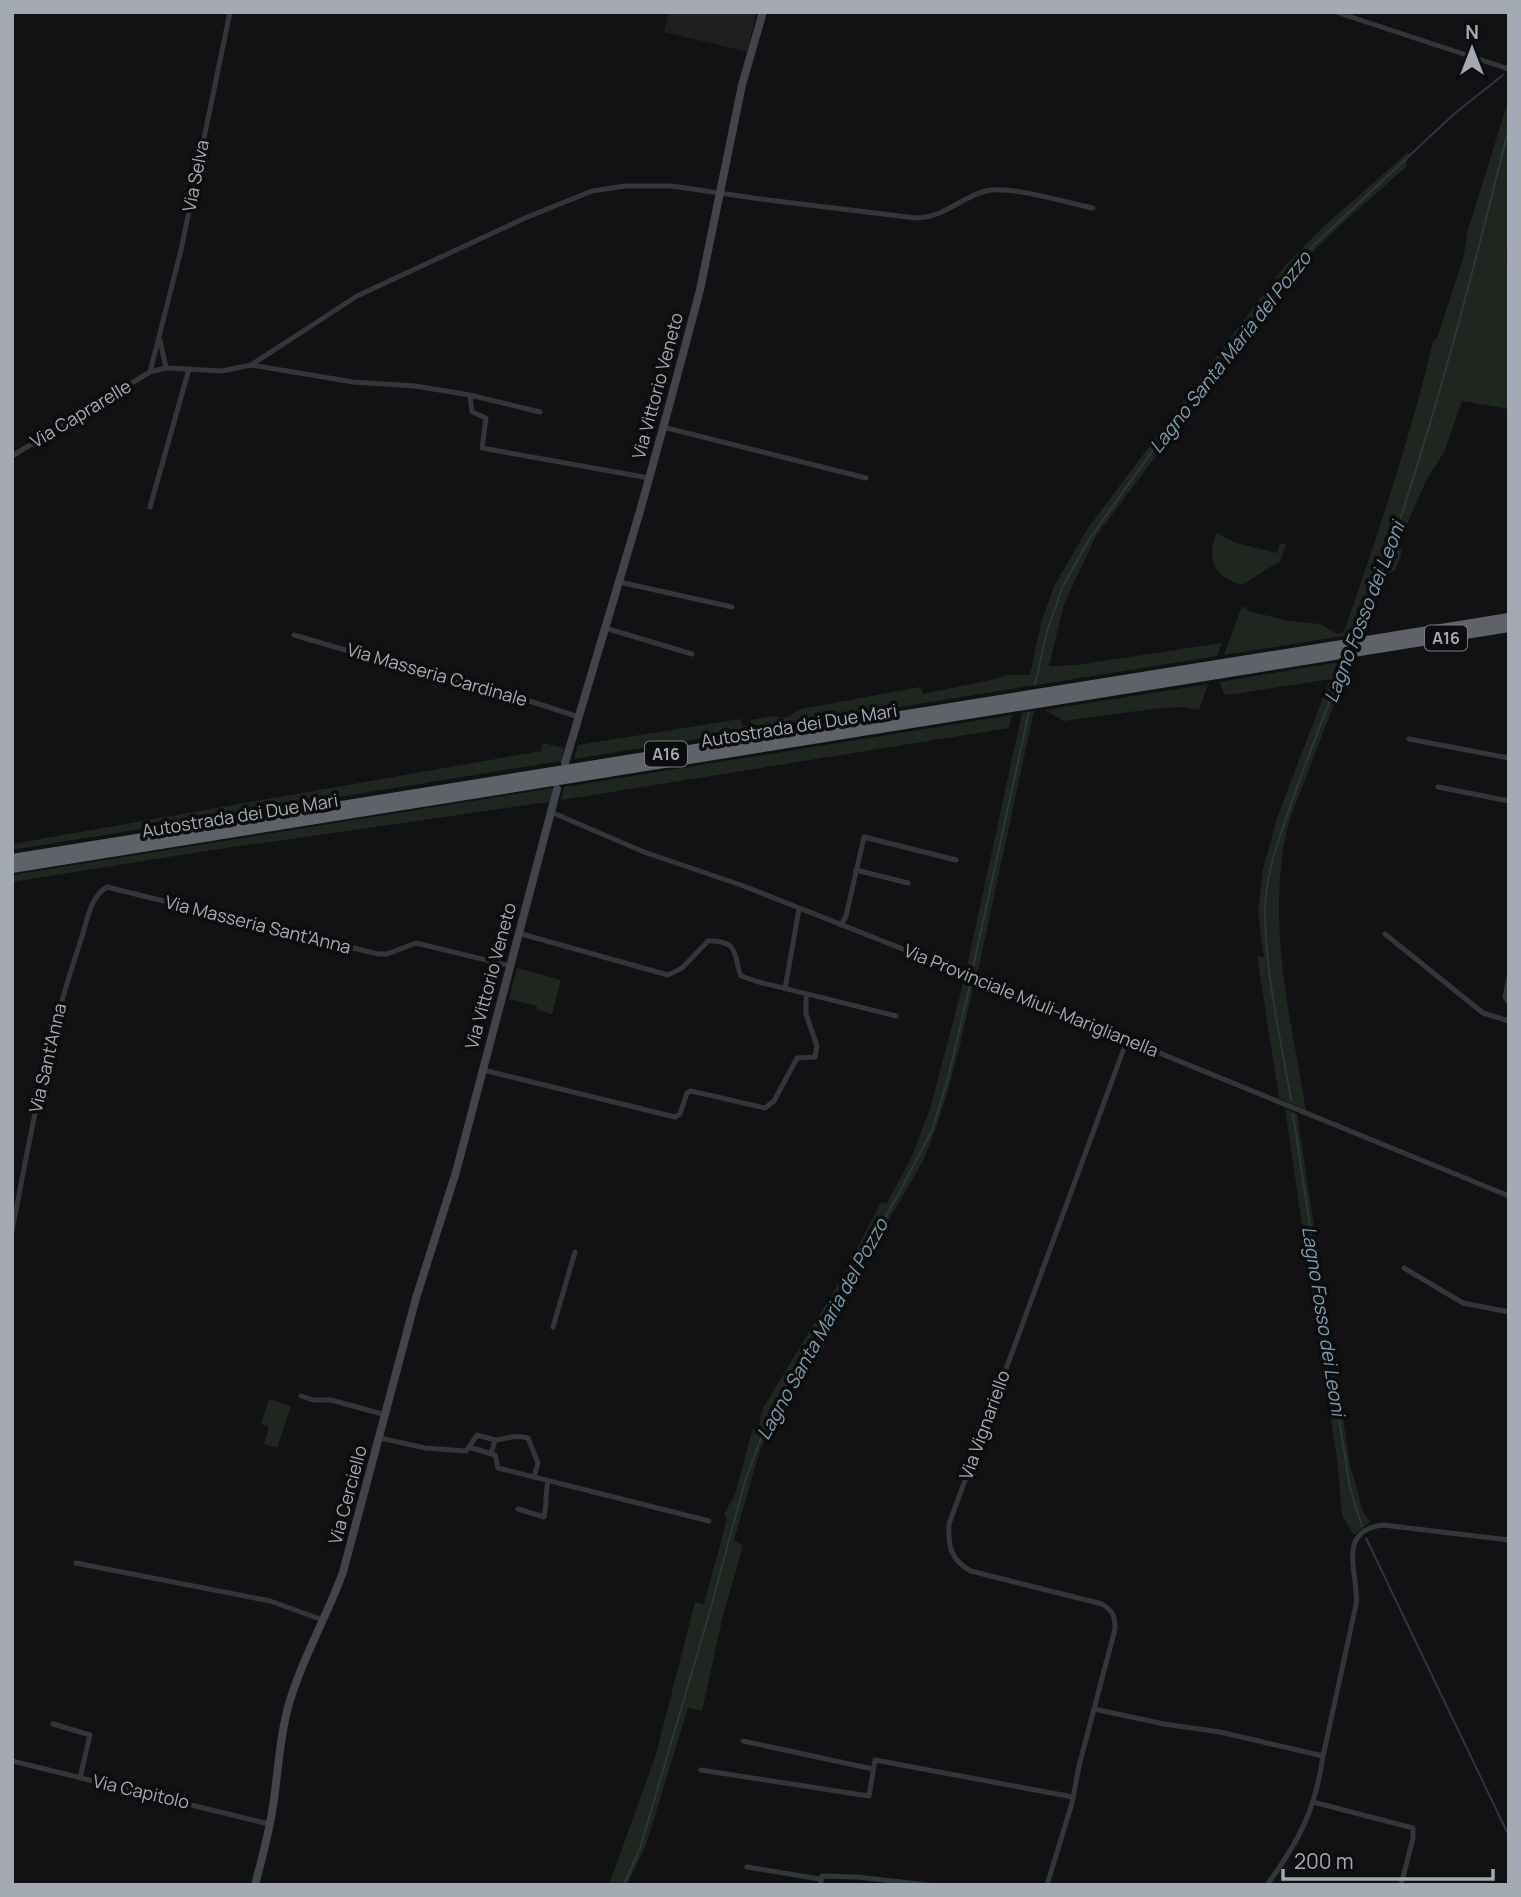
<svg xmlns="http://www.w3.org/2000/svg" width="1521" height="1897" viewBox="0 0 1521 1897" font-family="Manrope,sans-serif">
	<style>
		.built { fill: #1e1e20 }
		.green { fill: #1e261f }
		.lines { fill: none; stroke-linecap: round; stroke-linejoin: round }
		.stream { stroke: #2c363c; stroke-width: 2 }
		.street { stroke: #333538; stroke-width: 5 }
		.secondary { stroke: #414448; stroke-width: 8 }
		.highway { stroke: #5f6369; stroke-width: 10 }
		.labels { text-anchor: middle; stroke-width: 7; stroke-linejoin: round; paint-order: stroke }
		.shield { fill: #0d0d0e; stroke: #777b82; stroke-width: 2 }
		.shield-label { font-size: 16px; font-weight: bold; fill: #a4aab4 }
		.street-label { font-size: 18px; fill: #a4aab4; stroke: #0d0d0e }
		.water-label { font-size: 19px; font-style: italic; fill: #7b9cae; stroke: #0d0d0e }
	</style>
	<rect width="100%" height="100%" fill="#121214"/>
	<path class="built" d="M 669,12 L 757,12 L 747,52 L 664,32 Z"/>
	<g class="green">
		<path d="M 1509,98 L 1509,241 L 1506,257 L 1509,265 L 1509,409 L 1462,401 L 1444,452 L 1427,479 L 1402,535 L 1401,557 L 1395,570 L 1384,576 L 1362,633 L 1224,655 L 1242,606 L 1252,612 L 1289,621 L 1320,624 L 1337,634 L 1344,632 C 1377,536 1410,440 1433,341 L 1437,338 L 1463,259 L 1468,230 Z"/>
		<path d="M 1409,151 L 1406,167 L 1348,218 L 1300,264 L 1096,536 L 1064,604 L 1049,666 L 1076,665 L 1222,643 L 1217,656 L 574,759 L 578,745 L 740,719 L 742,726 L 751,725 L 751,720 L 774,716 L 786,718 L 801,709 L 920,687 L 923,694 L 1000,678 L 1006,675 L 1030,675 L 1041,623 L 1054,586 L 1088,528 L 1283,268 L 1321,229 Z"/>
		<path d="M 1216,533 L 1236,543 L 1277,553 L 1280,543 L 1286,545 L 1280,561 L 1242,585 C 1213,576 1207,561 1216,533 Z"/>
		<path d="M 1352,660 C 1337,698 1321,736 1307,775 C 1300,794 1290,814 1286,835 C 1267,926 1291,1020 1306,1110 L 1279,1098 L 1257,956 L 1264,957 L 1258,912 L 1263,869 L 1277,818 L 1330,679 L 1228,695 L 1224,694 L 1219,682 Z"/>
		<path d="M 1208,684 L 1199,710 L 1182,707 L 1160,708 L 1064,721 L 1045,710 Z"/>
		<path d="M 1034,711 L 977,975 L 966,971 L 1022,713 Z"/>
		<path d="M 1012,715 L 1009,728 L 561,800 L 564,787 Z"/>
		<path d="M 543,743 L 564,748 L 561,761 L 12,850 L 12,844 L 541,751 Z"/>
		<path d="M 553,788 L 549,802 L 206,851 L 12,882 L 12,875 Z"/>
		<path d="M 517,968 L 561,980 L 552,1014 L 537,1010 L 537,1006 L 509,999 Z"/>
		<path d="M 964,980 L 973,987 C 960,1047 947,1106 922,1163 L 775,1415 L 760,1450 L 734,1540 L 743,1546 L 723,1616 L 702,1711 L 688,1708 L 646,1845 L 627,1885 L 609,1885 L 656,1754 L 695,1602 L 704,1604 L 727,1519 L 724,1514 L 735,1494 L 753,1428 L 758,1429 L 763,1408 L 843,1276 L 881,1202 L 887,1203 L 912,1156 L 930,1109 Z"/>
		<path d="M 1285,1109 L 1297,1114 L 1350,1465 L 1363,1511 L 1370,1522 L 1354,1535 L 1342,1515 L 1338,1467 Z"/>
		<path d="M 269,1399 L 291,1406 L 277,1448 L 264,1444 L 269,1427 L 261,1424 Z"/>
	</g>
	<g class="lines">
		<g class="stream">
			<path d="M 1354,640 C 1364,614 1377,588 1386,561 C 1435,419 1473,273 1509,127"/>
			<path d="M 1035,685 L 1047,631 L 1063,586 L 1090,538 L 1195,392 L 1273,290 L 1315,244 L 1454,114 L 1503,75"/>
			<path d="M 972,972 L 1029,712"/>
			<path d="M 1291,1100 C 1281,1040 1266,977 1265,916 C 1264,878 1278,842 1290,807 C 1307,757 1327,708 1347,658"/>
			<path d="M 1293,1114 L 1342,1438 L 1350,1488 L 1362,1526"/>
			<path d="M 1366,1538 L 1509,1836"/>
			<path d="M 624,1885 L 640,1848 L 710,1611 L 745,1481 L 767,1422 L 898,1195 L 933,1128 L 948,1078 L 971,981"/>
		</g>
		<g class="street">
			<path d="M 1336,12 L 1509,69"/>
			<path d="M 160,340 L 166,368"/>
			<path d="M 251,365 L 353,382 L 415,386 L 470,395 L 540,412"/>
			<path d="M 150,372 L 181,250 L 230,12"/>
			<path d="M 470,395 L 472,412 L 486,418 L 482,448 L 649,478"/>
			<path d="M 663,427 L 866,478"/>
			<path d="M 12,456 L 150,372 L 166,368 L 222,371 L 251,365 L 357,296 L 525,218 L 592,191 L 625,186 L 672,186 L 768,200 L 916,218 C 944,218 961,197 986,191 C 1010,185 1067,203 1093,208"/>
			<path d="M 150,507 L 189,369"/>
			<path d="M 619,582 L 732,607"/>
			<path d="M 605,628 L 692,654"/>
			<path d="M 294,635 L 499,695 L 514,696 L 579,717"/>
			<path d="M 1409,739 L 1509,758"/>
			<path d="M 1438,787 L 1509,801"/>
			<path d="M 551,812 L 644,852 L 741,885 L 976,978 L 1509,1196"/>
			<path d="M 856,870 L 908,883"/>
			<path d="M 841,925 L 846,916 L 864,837 L 956,860"/>
			<path d="M 518,933 L 668,975 L 682,968 L 708,941 C 741,940 733,957 741,976 L 759,982 L 896,1016"/>
			<path d="M 1385,934 L 1483,1013 L 1509,1021"/>
			<path d="M 1509,977 L 1505,997 L 1509,1003"/>
			<path d="M 785,989 L 799,909"/>
			<path d="M 483,1070 L 675,1117 L 680,1114 L 687,1093 L 691,1091 L 765,1108 L 774,1101 L 797,1058 L 815,1057 L 817,1046 L 806,1014 L 806,994"/>
			<path d="M 12,1231 C 31,1133 47,1039 80,943 C 86,926 89,897 107,887 L 378,954 L 387,954 L 416,943 L 511,966"/>
			<path d="M 1404,1268 L 1463,1303 L 1509,1312"/>
			<path d="M 553,1327 L 575,1252"/>
			<path d="M 301,1396 L 313,1400 L 331,1400 L 386,1415"/>
			<path d="M 380,1438 L 425,1448 L 466,1451 L 469,1447 L 495,1455 L 498,1468 L 709,1521"/>
			<path d="M 495,1440 C 509,1439 512,1434 528,1438 L 538,1463 L 534,1477"/>
			<path d="M 469,1447 L 477,1435 L 495,1440 L 491,1454"/>
			<path d="M 518,1509 L 544,1517 C 547,1504 545,1494 548,1481"/>
			<path d="M 76,1563 L 270,1601 L 323,1620"/>
			<path d="M 1094,1709 L 1164,1724 L 1220,1732 L 1323,1756 C 1315,1811 1299,1841 1267,1885"/>
			<path d="M 53,1724 L 90,1735 L 80,1778"/>
			<path d="M 743,1741 L 873,1769"/>
			<path d="M 1323,1756 L 1356,1605 C 1360,1576 1334,1531 1383,1525 L 1509,1540"/>
			<path d="M 12,1761 L 269,1824"/>
			<path d="M 701,1770 L 869,1796 L 875,1760 L 1073,1797"/>
			<path d="M 1313,1802 L 1413,1828 L 1413,1838 L 1401,1885"/>
			<path d="M 747,1867 L 820,1879"/>
			<path d="M 820,1885 L 822,1876 L 857,1877 L 928,1885"/>
			<path d="M 1047,1885 L 1072,1803 L 1079,1766 L 1115,1629 C 1115,1616 1113,1611 1102,1604 L 971,1571 C 950,1560 948,1545 949,1524 L 1127,1040"/>
		</g>
		<g class="secondary">
			<path d="M 565,763 L 640,511 L 668,410 L 700,290 L 742,85 L 763,12"/>
			<path d="M 255,1885 C 262,1859 269,1833 273,1806 C 278,1774 279,1743 287,1711 C 300,1662 326,1619 343,1572 L 416,1298 L 456,1172 L 557,789"/>
		</g>
		<g class="highway">
			<path d="M 12,859 L 1509,618"/>
			<path d="M 12,868 L 1509,627"/>
		</g>
	</g>
	<g class="labels">
		<g class="shield">
			<rect x="1425" y="625.5" width="42" height="25" rx="5"/>
			<rect x="645" y="741.5" width="42" height="25" rx="5"/>
		</g>
		<g class="shield-label">
			<text x="1446" y="644">A16</text>
			<text x="666" y="760">A16</text>
		</g>
		<g class="street-label">
			<text transform="translate(196 176) rotate(-79)" y="6">Via Selva</text>
			<text transform="translate(658 386) rotate(-75)" y="6">Via Vittorio Veneto</text>
			<text transform="translate(81 414) rotate(-31)" y="6">Via Caprarelle</text>
			<text transform="translate(437 675) rotate(16)" y="6">Via Masseria Cardinale</text>
			<text transform="translate(799 726) rotate(-9)" y="6">Autostrada dei Due Mari</text>
			<text transform="translate(240 816) rotate(-9)" y="6">Autostrada dei Due Mari</text>
			<text transform="translate(258 925) rotate(14)" y="6">Via Masseria Sant'Anna</text>
			<text transform="translate(491 976) rotate(-75)" y="6">Via Vittorio Veneto</text>
			<text transform="translate(1031 1001) rotate(22)" y="6">Via Provinciale Miuli-Mariglianella</text>
			<text transform="translate(48 1058) rotate(-77)" y="6">Via Sant'Anna</text>
			<text transform="translate(985 1425) rotate(-70)" y="6">Via Vignariello</text>
			<text transform="translate(348 1495) rotate(-75)" y="6">Via Cerciello</text>
			<text transform="translate(141 1792) rotate(13)" y="6">Via Capitolo</text>
		</g>
		<g class="water-label">
			<text transform="translate(1230 352) rotate(-52)" y="7">Lagno Santa Maria del Pozzo</text>
			<text transform="translate(1364 612) rotate(-69)" y="7">Lagno Fosso dei Leoni</text>
			<text transform="translate(1324 1321) rotate(81)" y="7">Lagno Fosso dei Leoni</text>
			<text transform="translate(822 1329) rotate(-61)" y="7">Lagno Santa Maria del Pozzo</text>
		</g>
	</g>
	<rect width="1521" height="1897" fill="none" stroke="#a4aab4" stroke-width="28"/>
	<g transform="translate(1472 49)" stroke="#0d0d0e" stroke-width="5" paint-order="stroke">
	<path d="M0-5L12 26L0 18L-12 26Z" fill="#a4aab4"/>
	<text y="-10" font-size="19" font-weight="bold" text-anchor="middle" fill="#a4aab4">N</text>
	</g>
	<path d="M1283 1869v10h210v-10" fill="none" stroke="#a4aab4" stroke-width="3.5"/>
	<text x="1294" y="1869" font-size="21" fill="#a4aab4" stroke="#0d0d0e" stroke-width="5" paint-order="stroke">200 m</text>
</svg>
